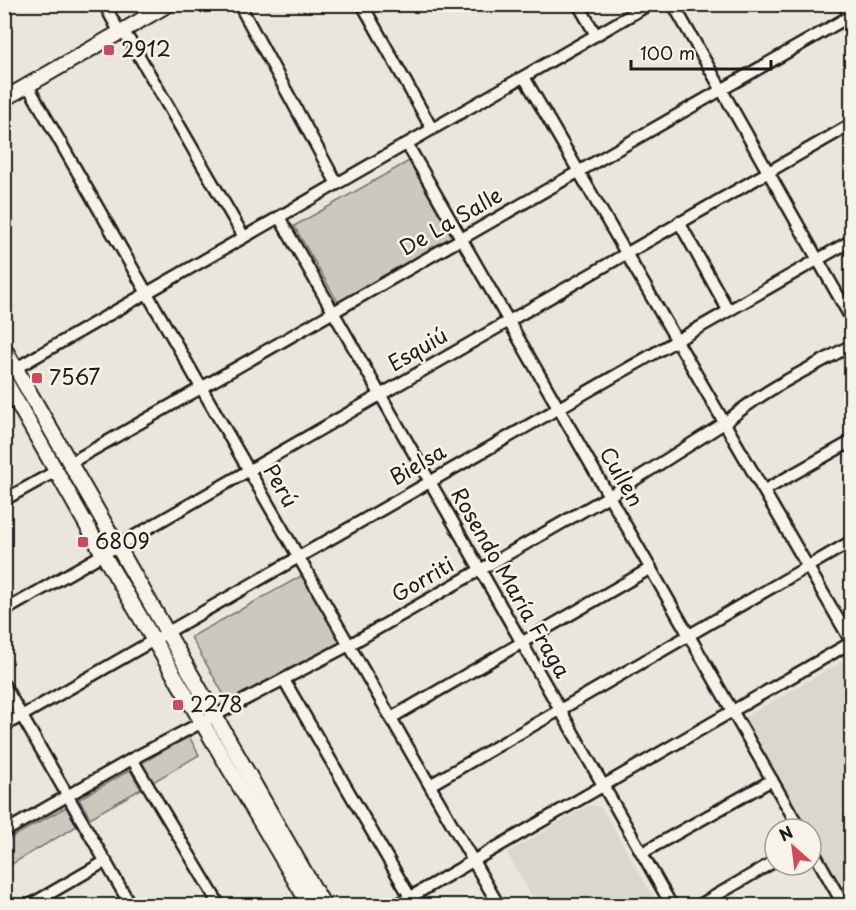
<svg xmlns="http://www.w3.org/2000/svg" width="856" height="910" viewBox="0 0 856 910" font-family="'Playpen Sans',sans-serif">
	<style>
		.built { fill: #dad7ce }
		.green { fill: #ccc8c0; stroke: #74726e; stroke-width: 1.5 }
		.lines { fill: none; stroke-linecap: round; stroke-linejoin: round }
		.street-casing { stroke: #1c1c1c; stroke-width: 15 }
		.secondary-casing { stroke: #1c1c1c; stroke-width: 18 }
		.street { stroke: #f7f3e8; stroke-width: 10 }
		.secondary { stroke: #f7f3e8; stroke-width: 14 }
		.poi-dot { fill: #d1495b; stroke: #f7f3e8; stroke-width: 2 }
		.labels { text-anchor: middle; stroke-width: 5; stroke-linejoin: round; paint-order: stroke }
		.poi-label { font-size: 21px; fill: #1c1c1c; stroke: #f7f3e8; text-anchor: start }
		.street-label { font-size: 21px; fill: #1c1c1c; stroke: #f7f3e8 }
	</style>
	<rect width="100%" height="100%" fill="#eae6dc"/>
	<filter id="ink" filterUnits="userSpaceOnUse"><feTurbulence type="fractalNoise" baseFrequency=".0167" numOctaves="2"/><feDisplacementMap in="SourceGraphic" scale="12" xChannelSelector="R" yChannelSelector="G"/><feConvolveMatrix kernelMatrix="1 2 1 2 8 2 1 2 1" color-interpolation-filters="sRGB"/></filter>
	<g filter="url(#ink)">
		<g class="built">
			<path d="M 845,660 L 852,670 L 850,905 L 811,836 L 811,829 L 807,829 L 743,718 Z"/>
			<path d="M 589,805 L 601,807 L 658,905 L 537,905 L 507,853 Z"/>
		</g>
		<g class="green">
			<path d="M 409,161 L 453,237 L 339,304 L 294,226 Z"/>
			<path d="M 303,575 L 343,642 L 229,704 L 191,637 Z"/>
			<path d="M 189,736 L 199,755 L 153,782 L 142,763 Z"/>
			<path d="M 130,770 L 141,789 L 90,818 L 79,799 Z"/>
			<path d="M 66,807 L 77,826 L 5,868 L 5,841 Z"/>
		</g>
		<g class="lines">
			<defs>
				<g id="street">
					<path d="M 104,4 L 120,33 L 128,38 L 135,49 L 244,237"/>
					<path d="M 239,4 L 337,184"/>
					<path d="M 362,4 L 432,129"/>
					<path d="M 578,4 L 596,35"/>
					<path d="M 673,4 L 852,320"/>
					<path d="M 843,4 L 852,19"/>
					<path d="M 524,77 L 852,643"/>
					<path d="M 28,86 L 499,906"/>
					<path d="M 407,144 L 800,829"/>
					<path d="M 279,217 L 672,906"/>
					<path d="M 679,222 L 728,310"/>
					<path d="M 4,375 L 650,4"/>
					<path d="M 70,463 L 852,15"/>
					<path d="M 765,490 L 852,441"/>
					<path d="M 4,500 L 56,471"/>
					<path d="M 4,611 L 852,124"/>
					<path d="M 284,680 L 410,897"/>
					<path d="M 4,685 L 131,906"/>
					<path d="M 391,718 L 651,568"/>
					<path d="M 4,726 L 852,240"/>
					<path d="M 132,759 L 220,906"/>
					<path d="M 430,785 L 852,541"/>
					<path d="M 4,832 L 132,759 L 349,645 L 609,496 L 726,422 C 763,390 808,369 852,345"/>
					<path d="M 811,847 L 844,906"/>
					<path d="M 642,853 L 772,780"/>
					<path d="M 28,906 L 106,861"/>
					<path d="M 395,906 L 852,642"/>
					<path d="M 698,906 L 775,861"/>
				</g>
				<g id="secondary">
					<path d="M 4,99 L 169,4"/>
					<path d="M 4,348 L 324,906"/>
					<path d="M 4,379 L 103,554 L 310,906"/>
				</g>
			</defs>
			<use href="#street" class="street-casing"/>
			<use href="#secondary" class="secondary-casing"/>
			<use href="#street" class="street"/>
			<use href="#secondary" class="secondary"/>
		</g>
	</g>
	<g class="poi-dot">
		<rect x="103" y="44" width="12" height="12" rx="3"/>
		<rect x="31" y="372" width="12" height="12" rx="3"/>
		<rect x="77" y="536" width="12" height="12" rx="3"/>
		<rect x="172" y="699" width="12" height="12" rx="3"/>
	</g>
	<g class="labels">
		<g class="poi-label">
			<text x="121" y="57">2912</text>
			<text x="49" y="385">7567</text>
			<text x="95" y="549">6809</text>
			<text x="190" y="712">2278</text>
		</g>
		<g class="street-label">
			<text transform="translate(451 222) rotate(-30)" y="7">De La Salle</text>
			<text transform="translate(418 350) rotate(-30)" y="7">Esquiú</text>
			<text transform="translate(418 465) rotate(-30)" y="7">Bielsa</text>
			<text transform="translate(621 477) rotate(60)" y="7">Cullen</text>
			<text transform="translate(280 486) rotate(60)" y="7">Perú</text>
			<text transform="translate(423 580) rotate(-30)" y="7">Gorriti</text>
			<text transform="translate(510 583) rotate(60)" y="7">Rosendo María Fraga</text>
		</g>
	</g>
	<rect width="856" height="910" fill="none" stroke="#f7f3e8" stroke-width="24"/>
	<rect x="12" y="12" width="832" height="886" fill="none" stroke="#1c1c1c" stroke-width="2" filter="url(#ink)"/>
	<g transform="translate(793 847) rotate(332)"><circle r="28" fill="#f7f3e8" stroke="#9f9d96" stroke-width="1.5"/>
	<path d="M0-4.5L10 22L0 15L-10 22Z" fill="#d1495b"/>
	<text y="-9" font-size="16" font-weight="bold" text-anchor="middle" fill="#1c1c1c">N</text>
	</g>
	<path d="M631 60v9h140v-9" fill="none" stroke="#1c1c1c" stroke-width="3"/>
	<text x="640" y="60" font-size="18" fill="#1c1c1c" stroke="#f7f3e8" stroke-width="4.5" paint-order="stroke">100 m</text>
</svg>
